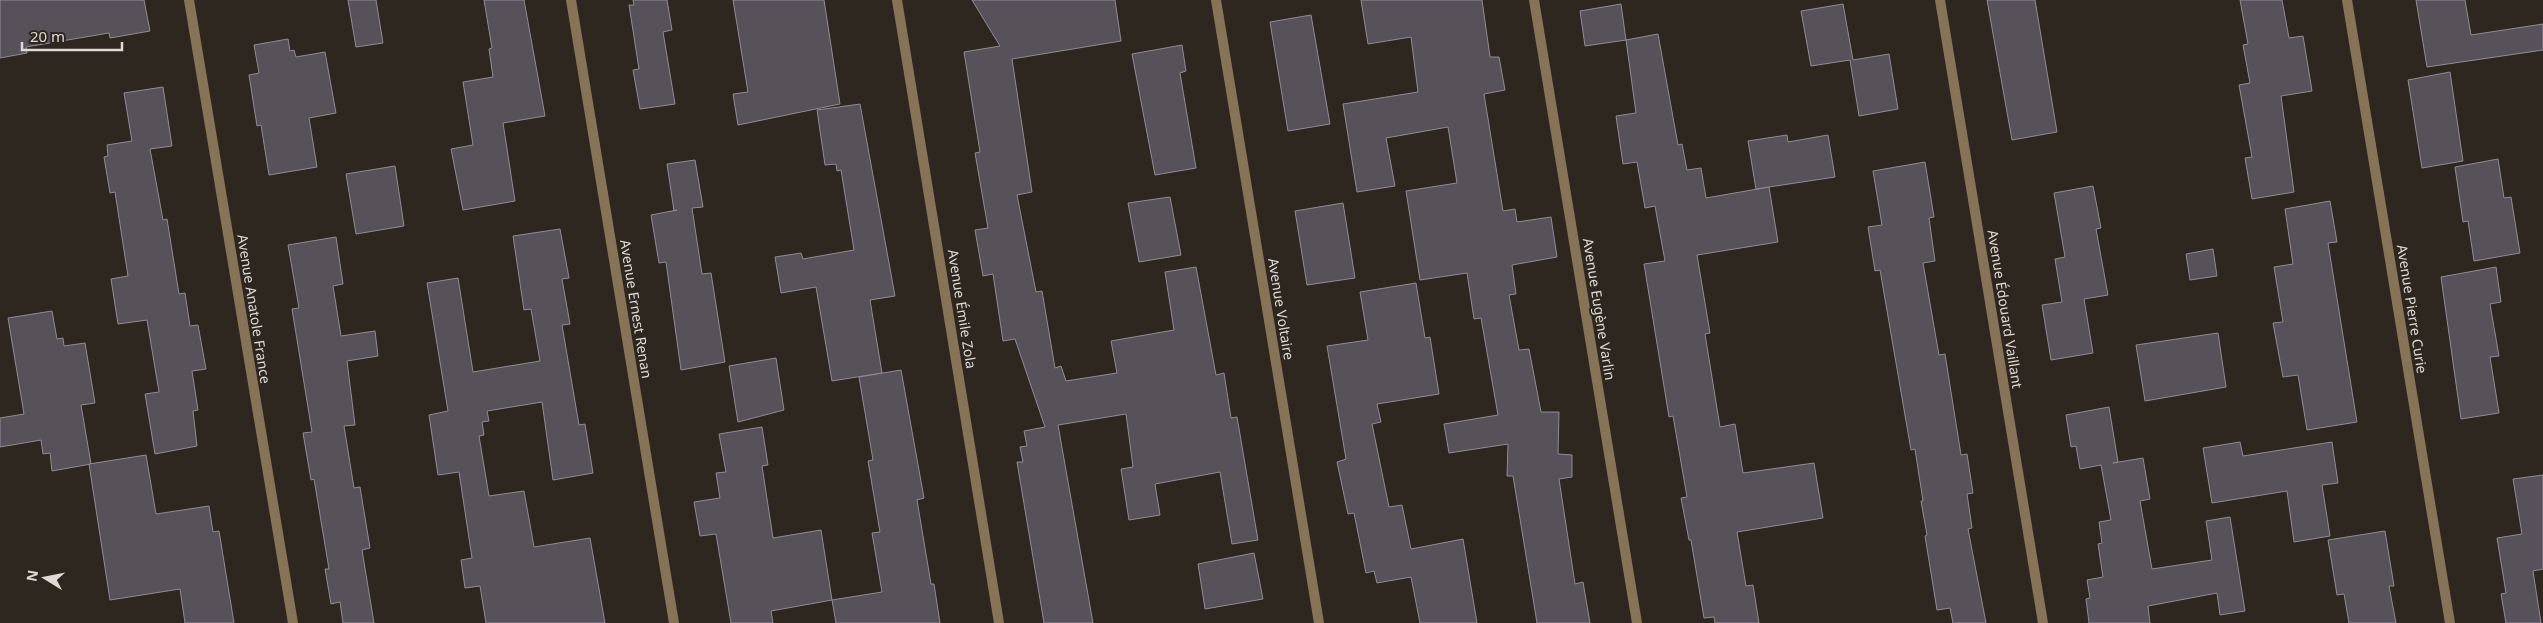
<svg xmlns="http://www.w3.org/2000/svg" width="2543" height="623" viewBox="0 0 2543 623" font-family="'Noto Sans',sans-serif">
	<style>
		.building { fill: #57515a; stroke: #918b95 }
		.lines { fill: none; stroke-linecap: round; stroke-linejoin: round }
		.minor { stroke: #877358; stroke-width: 10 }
		.labels { text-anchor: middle; stroke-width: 4; stroke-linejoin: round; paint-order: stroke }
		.street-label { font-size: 14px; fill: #dfdad6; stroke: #2e2720 }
	</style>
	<rect width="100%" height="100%" fill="#2e2720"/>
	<g class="building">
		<path d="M 0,0 L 144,0 L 150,31 L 110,38 L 109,33 L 26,47 L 27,53 L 0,58 Z"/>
		<path d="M 348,0 L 376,0 L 383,43 L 356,47 Z"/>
		<path d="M 484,0 L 524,0 L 545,116 L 503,123 L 515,201 L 463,210 L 451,149 L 473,145 L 463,82 L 493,77 L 489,49 L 492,48 Z"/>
		<path d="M 633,0 L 667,0 L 672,30 L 663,32 L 675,104 L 640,109 L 633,70 L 639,69 L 629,5 L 634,5 Z"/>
		<path d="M 733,0 L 824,0 L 840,104 L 738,125 L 733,94 L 748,92 Z"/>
		<path d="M 972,0 L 1115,0 L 1121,41 L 1012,59 L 1032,192 L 1017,195 L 1036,292 L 1042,291 L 1055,368 L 1061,366 L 1066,381 L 1117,373 L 1111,341 L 1174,330 L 1165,272 L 1196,267 L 1216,375 L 1224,373 L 1231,418 L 1237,417 L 1258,540 L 1232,544 L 1220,472 L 1155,484 L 1160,515 L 1129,520 L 1121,469 L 1133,467 L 1126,414 L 1058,425 L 1093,623 L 1044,623 L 1017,462 L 1023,462 L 1020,447 L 1027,446 L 1024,431 L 1045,427 L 1015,339 L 1003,341 L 993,274 L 983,276 L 975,230 L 988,228 L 975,153 L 980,152 L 964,52 L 1000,46 Z"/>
		<path d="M 1361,0 L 1482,0 L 1490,57 L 1499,57 L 1505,90 L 1484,94 L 1503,211 L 1515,209 L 1517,222 L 1551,217 L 1557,257 L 1512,265 L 1516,294 L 1509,295 L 1519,350 L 1529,349 L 1541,412 L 1559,412 L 1558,454 L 1572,455 L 1572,477 L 1559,479 L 1575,584 L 1583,582 L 1590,623 L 1537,623 L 1513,476 L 1507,476 L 1508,444 L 1449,453 L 1444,424 L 1498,415 L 1481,318 L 1474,319 L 1467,273 L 1420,280 L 1406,191 L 1457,183 L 1448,127 L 1386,138 L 1395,186 L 1357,192 L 1343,104 L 1418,92 L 1411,37 L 1368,44 Z"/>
		<path d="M 1987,0 L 2035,0 L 2057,132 L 2012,140 Z"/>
		<path d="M 2240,0 L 2282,0 L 2289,38 L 2303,36 L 2312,91 L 2281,96 L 2294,192 L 2252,199 L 2245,158 L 2252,157 L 2239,85 L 2250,83 L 2243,45 L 2248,44 Z"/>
		<path d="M 2416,0 L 2465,0 L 2471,35 L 2543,24 L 2543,50 L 2427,67 Z"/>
		<path d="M 1621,4 L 1626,40 L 1585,46 L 1580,11 Z"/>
		<path d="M 1843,4 L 1853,60 L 1889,54 L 1898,109 L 1859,116 L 1850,60 L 1811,66 L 1801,11 Z"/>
		<path d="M 1311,15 L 1330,124 L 1288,131 L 1270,22 Z"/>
		<path d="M 1658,34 L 1678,145 L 1682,144 L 1687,170 L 1701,168 L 1706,198 L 1769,187 L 1778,242 L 1697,255 L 1710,333 L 1705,334 L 1720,427 L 1735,424 L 1743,473 L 1814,463 L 1823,518 L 1737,532 L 1746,586 L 1753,585 L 1759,623 L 1715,623 L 1714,617 L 1704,618 L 1691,540 L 1689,540 L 1681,498 L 1687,497 L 1673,416 L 1669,417 L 1644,264 L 1665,261 L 1655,206 L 1645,208 L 1637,162 L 1623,164 L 1616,116 L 1636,113 L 1626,40 Z"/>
		<path d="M 288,39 L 290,51 L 294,50 L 296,57 L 325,52 L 336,113 L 309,118 L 317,167 L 269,175 L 261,125 L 257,126 L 249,75 L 259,73 L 254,45 Z"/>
		<path d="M 1182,45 L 1186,71 L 1180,73 L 1196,168 L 1155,175 L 1132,54 Z"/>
		<path d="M 2450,72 L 2463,161 L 2422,168 L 2408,80 Z"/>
		<path d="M 163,87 L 172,146 L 150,149 L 163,220 L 167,219 L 179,294 L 185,293 L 190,326 L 198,325 L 206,369 L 192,371 L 198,410 L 193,411 L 197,446 L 155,454 L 145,394 L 159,392 L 147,320 L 118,324 L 111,279 L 128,276 L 115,192 L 110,193 L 104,157 L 108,156 L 107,145 L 132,141 L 124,93 Z"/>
		<path d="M 860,104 L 895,296 L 870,300 L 882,373 L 832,381 L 816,287 L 781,293 L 775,257 L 801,253 L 803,259 L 854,250 L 841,170 L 837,171 L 836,164 L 825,165 L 817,110 Z"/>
		<path d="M 1787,135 L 1788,142 L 1828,135 L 1835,177 L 1756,189 L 1748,141 Z"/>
		<path d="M 2498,159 L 2504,198 L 2511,197 L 2520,253 L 2474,261 L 2468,221 L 2463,222 L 2455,167 Z"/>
		<path d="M 695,160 L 703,207 L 692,208 L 702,274 L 711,273 L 725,362 L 681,370 L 666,262 L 659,263 L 651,215 L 677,210 L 674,211 L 667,164 Z"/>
		<path d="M 1925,162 L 1934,217 L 1929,218 L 1935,261 L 1923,263 L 1939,355 L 1945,354 L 1961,455 L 1967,454 L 1973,493 L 1967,494 L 1972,528 L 1968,529 L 1986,623 L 1953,623 L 1950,608 L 1937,610 L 1925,536 L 1927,535 L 1921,501 L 1923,501 L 1915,449 L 1911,450 L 1880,270 L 1875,271 L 1868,227 L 1882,225 L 1873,171 Z"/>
		<path d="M 395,166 L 404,226 L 356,234 L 346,174 Z"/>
		<path d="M 2093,186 L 2101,228 L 2096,229 L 2108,295 L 2084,299 L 2093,353 L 2051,360 L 2042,305 L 2062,302 L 2055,259 L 2065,257 L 2054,193 Z"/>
		<path d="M 1170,197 L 1181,255 L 1139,262 L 1128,203 Z"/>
		<path d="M 2330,201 L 2337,242 L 2328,243 L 2357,422 L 2307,430 L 2298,375 L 2283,377 L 2273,323 L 2283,322 L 2274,267 L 2293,264 L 2285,209 Z"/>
		<path d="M 1343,203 L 1355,278 L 1307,285 L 1295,211 Z"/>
		<path d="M 560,229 L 569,278 L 562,279 L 570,324 L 562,325 L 579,425 L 585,424 L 593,473 L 553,480 L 542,402 L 487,411 L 489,421 L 482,422 L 484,435 L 479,436 L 489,496 L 524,491 L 534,547 L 590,538 L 605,623 L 486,623 L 480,586 L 465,588 L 461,560 L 472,558 L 459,472 L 438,475 L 429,415 L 448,411 L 427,283 L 458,278 L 473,372 L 540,361 L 531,309 L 524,310 L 513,236 Z"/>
		<path d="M 336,237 L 343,284 L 333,286 L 341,336 L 375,331 L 378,356 L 347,361 L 355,425 L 344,426 L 354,488 L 360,487 L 370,548 L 362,550 L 374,623 L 343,623 L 340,602 L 331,604 L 325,569 L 329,569 L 314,479 L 311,480 L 303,433 L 312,432 L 292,309 L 299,308 L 288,245 Z"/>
		<path d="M 2213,249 L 2217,276 L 2190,280 L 2186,254 Z"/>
		<path d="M 2496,267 L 2501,302 L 2490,304 L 2499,356 L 2490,357 L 2499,413 L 2461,419 L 2441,277 Z"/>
		<path d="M 1416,283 L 1425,338 L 1430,337 L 1439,394 L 1377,404 L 1381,422 L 1372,424 L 1389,507 L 1402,505 L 1411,549 L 1463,539 L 1477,623 L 1420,623 L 1411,577 L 1377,583 L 1374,571 L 1366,573 L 1354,513 L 1348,514 L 1337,462 L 1346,459 L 1327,346 L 1368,340 L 1360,292 Z"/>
		<path d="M 52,311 L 57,339 L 63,338 L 64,346 L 85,343 L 95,403 L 81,405 L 91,464 L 52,471 L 50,453 L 43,454 L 41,440 L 0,447 L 0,418 L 24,414 L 8,318 Z"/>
		<path d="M 2218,333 L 2226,387 L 2145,401 L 2136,345 Z"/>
		<path d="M 776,358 L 784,410 L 738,422 L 729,366 Z"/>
		<path d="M 901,370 L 924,498 L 917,500 L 931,584 L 934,584 L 940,623 L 836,623 L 832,600 L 882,592 L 872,533 L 880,532 L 868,461 L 873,460 L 859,377 Z"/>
		<path d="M 2109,407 L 2118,462 L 2113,463 L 2143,458 L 2150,499 L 2140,501 L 2152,569 L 2212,560 L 2206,521 L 2230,517 L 2245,611 L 2220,615 L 2217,593 L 2148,606 L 2150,623 L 2089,623 L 2086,599 L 2090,598 L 2087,580 L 2103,577 L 2098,544 L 2102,543 L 2099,522 L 2111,520 L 2101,465 L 2080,469 L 2076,446 L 2071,447 L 2066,415 Z"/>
		<path d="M 762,427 L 768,465 L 762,466 L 773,538 L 821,530 L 832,600 L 771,611 L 773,623 L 731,623 L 716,534 L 700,536 L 694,502 L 720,498 L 716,473 L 726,472 L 719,434 Z"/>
		<path d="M 2240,442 L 2243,456 L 2332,442 L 2338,483 L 2322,485 L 2330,536 L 2294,542 L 2287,491 L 2212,503 L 2203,448 Z"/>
		<path d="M 146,455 L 156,514 L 209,506 L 213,532 L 219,531 L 234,623 L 185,623 L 180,589 L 110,600 L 89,464 Z"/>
		<path d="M 2543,475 L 2543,569 L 2533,571 L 2541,623 L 2506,623 L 2501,594 L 2506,593 L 2497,538 L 2522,534 L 2513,479 Z"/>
		<path d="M 2385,531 L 2394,586 L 2389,586 L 2396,623 L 2349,623 L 2344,594 L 2337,595 L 2328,540 Z"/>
		<path d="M 1254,553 L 1263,599 L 1205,609 L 1198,564 Z"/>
	</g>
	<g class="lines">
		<g class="minor">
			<path d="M 189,0 L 293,623"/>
			<path d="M 571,0 L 674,623"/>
			<path d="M 897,0 L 999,623"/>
			<path d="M 1216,0 L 1319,623"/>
			<path d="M 1534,0 L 1637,623"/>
			<path d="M 1940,0 L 2043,623"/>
			<path d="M 2347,0 L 2450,623"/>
		</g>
	</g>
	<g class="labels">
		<g class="street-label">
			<text transform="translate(254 309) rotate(81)" y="5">Avenue Anatole France</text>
			<text transform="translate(636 309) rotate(81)" y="5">Avenue Ernest Renan</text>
			<text transform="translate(962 309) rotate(81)" y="5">Avenue Émile Zola</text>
			<text transform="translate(1281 309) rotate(81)" y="5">Avenue Voltaire</text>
			<text transform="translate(1599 309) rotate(81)" y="5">Avenue Eugène Varlin</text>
			<text transform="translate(2005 309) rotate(81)" y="5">Avenue Édouard Vaillant</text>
			<text transform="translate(2412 309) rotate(81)" y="5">Avenue Pierre Curie</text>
		</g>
	</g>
	<g transform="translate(45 578) rotate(280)" stroke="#2e2720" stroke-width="4" paint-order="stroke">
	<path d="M0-4L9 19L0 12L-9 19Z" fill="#dfdad6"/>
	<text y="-8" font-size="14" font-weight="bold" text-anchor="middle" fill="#dfdad6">N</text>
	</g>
	<path d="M22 42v8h100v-8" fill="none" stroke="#dfdad6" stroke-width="2.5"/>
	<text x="30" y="42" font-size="15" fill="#dfdad6" stroke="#2e2720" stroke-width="4" paint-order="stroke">20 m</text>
</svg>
